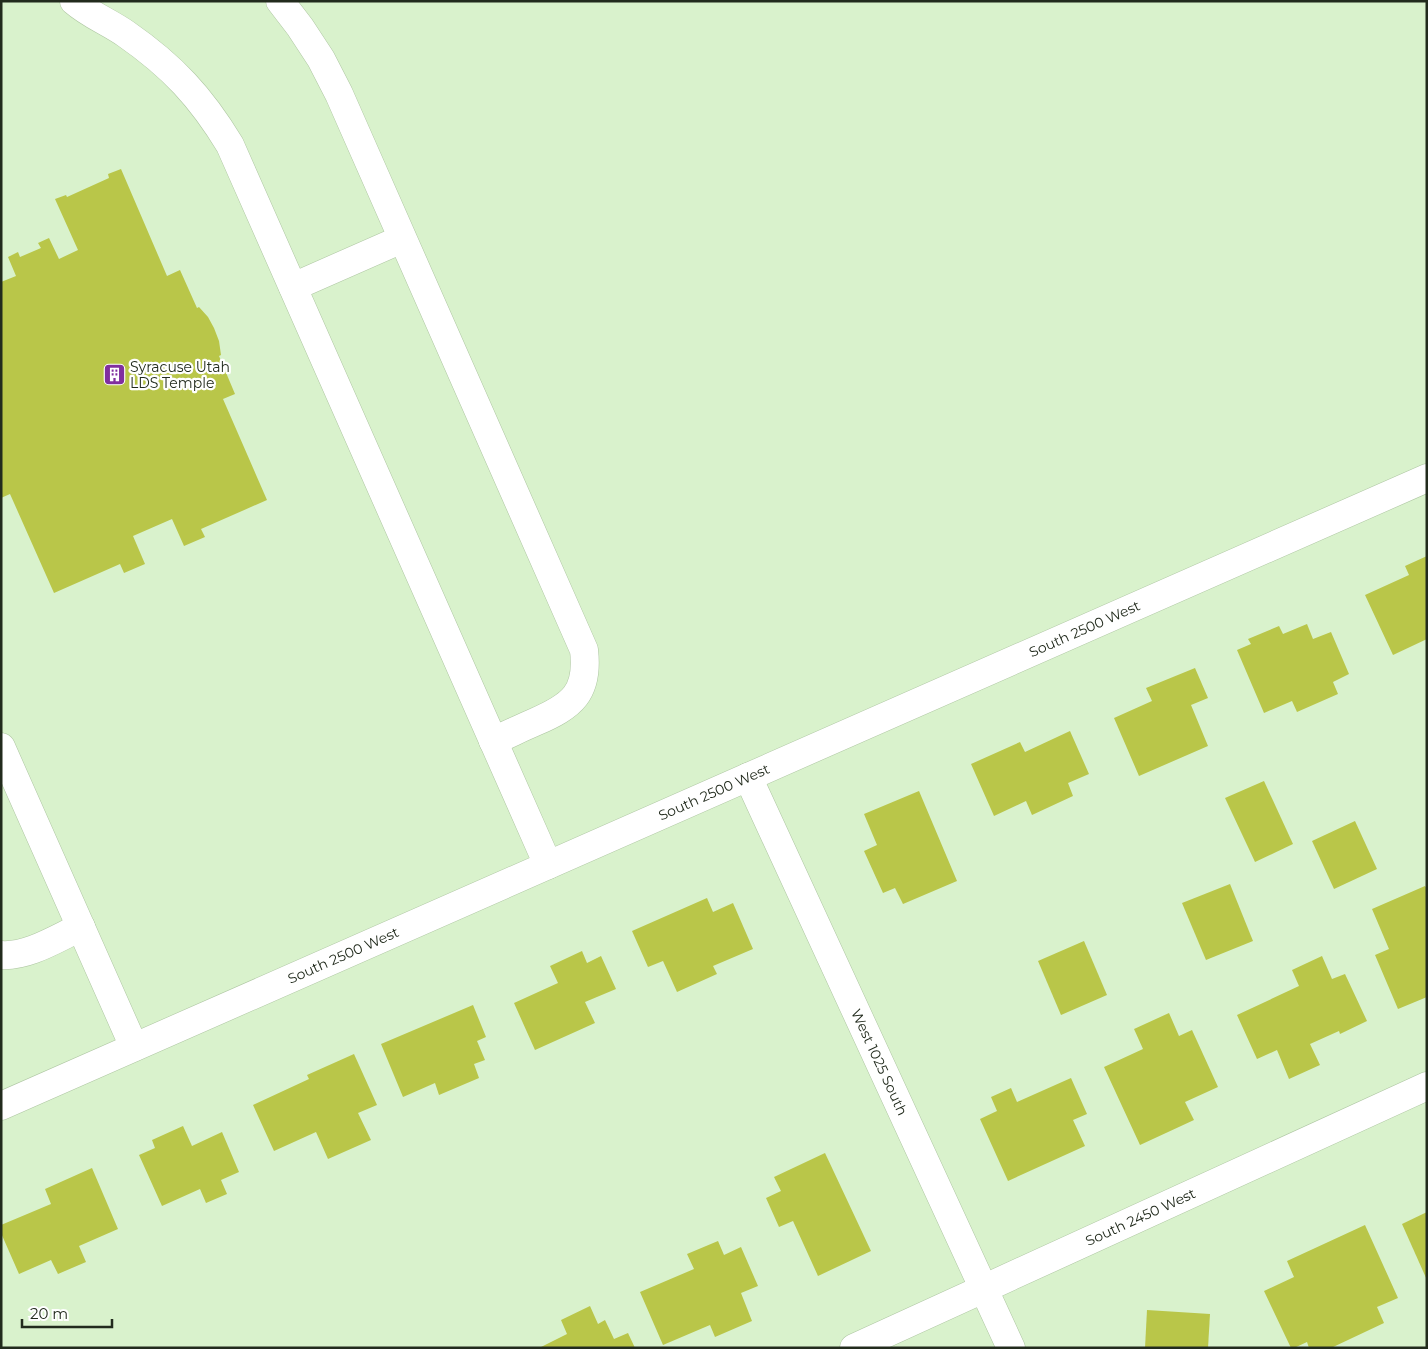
<svg xmlns="http://www.w3.org/2000/svg" width="1428" height="1349" viewBox="0 0 1428 1349" font-family="Montserrat,sans-serif">
	<style>
		.building { fill: #b9c649 }
		.lines { fill: none; stroke-linecap: round; stroke-linejoin: round }
		.minor-casing { stroke: #aec6a2; stroke-width: 29 }
		.minor { stroke: #fff; stroke-width: 28 }
		.labels { text-anchor: middle; stroke-width: 4.5; stroke-linejoin: round; paint-order: stroke }
		.poi-label { font-size: 14px; fill: #222b1d; stroke: #fff; text-anchor: start }
		.street-label { font-size: 14px; fill: #222b1d; stroke: #fff }
	</style>
	<rect width="100%" height="100%" fill="#d9f2cc"/>
	<g class="building">
		<path d="M 121,169 L 167,276 L 180,270 L 197,308 L 199,307 L 208,317 L 214,328 L 219,341 L 221,355 L 219,356 L 235,394 L 223,399 L 267,500 L 201,529 L 205,537 L 184,546 L 172,519 L 133,536 L 145,564 L 124,573 L 120,564 L 54,593 L 10,494 L 1,498 L 1,282 L 16,276 L 8,257 L 18,252 L 20,257 L 41,248 L 38,243 L 49,238 L 59,259 L 78,250 L 55,199 L 66,195 L 67,197 L 109,178 L 108,174 Z"/>
		<path d="M 1427,556 L 1427,639 L 1393,655 L 1365,595 L 1409,575 L 1405,566 Z"/>
		<path d="M 1307,624 L 1313,639 L 1331,632 L 1349,674 L 1333,682 L 1338,694 L 1297,712 L 1292,701 L 1264,713 L 1237,650 L 1251,644 L 1248,639 L 1279,626 L 1283,634 Z"/>
		<path d="M 1195,668 L 1208,698 L 1191,705 L 1208,746 L 1139,776 L 1114,718 L 1152,701 L 1146,688 Z"/>
		<path d="M 1070,731 L 1089,774 L 1068,783 L 1073,796 L 1032,815 L 1026,801 L 994,816 L 971,764 L 1020,742 L 1025,752 Z"/>
		<path d="M 1264,781 L 1293,844 L 1255,862 L 1225,798 Z"/>
		<path d="M 919,791 L 957,881 L 903,904 L 895,888 L 883,893 L 864,851 L 877,845 L 864,814 Z"/>
		<path d="M 1355,821 L 1377,869 L 1334,889 L 1312,841 Z"/>
		<path d="M 1230,884 L 1253,941 L 1206,960 L 1182,903 Z"/>
		<path d="M 1425,886 L 1427,889 L 1427,997 L 1398,1009 L 1375,955 L 1389,949 L 1372,909 Z"/>
		<path d="M 707,898 L 713,912 L 733,903 L 753,949 L 713,966 L 717,974 L 677,992 L 663,961 L 648,967 L 632,931 Z"/>
		<path d="M 1084,941 L 1107,995 L 1061,1015 L 1038,961 Z"/>
		<path d="M 582,951 L 587,963 L 601,956 L 616,989 L 585,1002 L 595,1023 L 535,1050 L 514,1003 L 558,983 L 550,966 Z"/>
		<path d="M 1322,956 L 1332,979 L 1345,974 L 1367,1021 L 1340,1034 L 1339,1031 L 1310,1044 L 1320,1065 L 1289,1079 L 1277,1050 L 1257,1059 L 1237,1015 L 1299,986 L 1292,970 Z"/>
		<path d="M 473,1005 L 486,1037 L 477,1041 L 485,1060 L 474,1064 L 479,1078 L 439,1095 L 435,1083 L 403,1097 L 381,1044 Z"/>
		<path d="M 1169,1013 L 1179,1036 L 1192,1030 L 1218,1087 L 1185,1102 L 1194,1120 L 1140,1145 L 1104,1067 L 1143,1049 L 1134,1029 Z"/>
		<path d="M 354,1054 L 377,1105 L 358,1113 L 371,1140 L 328,1159 L 316,1132 L 274,1151 L 253,1105 L 309,1079 L 307,1075 Z"/>
		<path d="M 1071,1078 L 1087,1114 L 1073,1120 L 1085,1146 L 1008,1181 L 980,1119 L 997,1111 L 991,1097 L 1011,1088 L 1017,1102 Z"/>
		<path d="M 183,1126 L 192,1146 L 222,1132 L 239,1172 L 221,1180 L 227,1194 L 206,1203 L 200,1189 L 162,1206 L 139,1155 L 155,1148 L 152,1140 Z"/>
		<path d="M 825,1153 L 871,1251 L 818,1276 L 793,1221 L 779,1227 L 766,1198 L 781,1191 L 774,1177 Z"/>
		<path d="M 92,1168 L 118,1229 L 79,1246 L 86,1262 L 58,1274 L 51,1260 L 19,1274 L 1,1233 L 1,1225 L 51,1204 L 45,1189 Z"/>
		<path d="M 1427,1212 L 1427,1280 L 1402,1224 Z"/>
		<path d="M 1365,1225 L 1398,1298 L 1377,1307 L 1384,1323 L 1331,1348 L 1309,1348 L 1307,1342 L 1294,1348 L 1291,1348 L 1264,1291 L 1294,1277 L 1287,1261 Z"/>
		<path d="M 718,1241 L 724,1255 L 741,1247 L 758,1286 L 741,1293 L 752,1321 L 715,1337 L 710,1325 L 663,1345 L 640,1292 L 694,1269 L 687,1254 Z"/>
		<path d="M 590,1306 L 598,1324 L 605,1320 L 614,1339 L 628,1333 L 635,1348 L 539,1348 L 567,1334 L 561,1320 Z"/>
		<path d="M 1147,1310 L 1210,1314 L 1208,1348 L 1145,1348 Z"/>
	</g>
	<g class="lines">
		<defs>
			<g id="minor">
				<path d="M 74,1 C 90,15 109,22 126,34 C 172,66 201,97 230,145 L 548,865"/>
				<path d="M 280,1 L 300,27 L 321,59 L 339,94 L 584,650 C 589,693 572,706 535,722 C 521,728 507,735 493,741"/>
				<path d="M 293,287 L 402,239"/>
				<path d="M 1,747 L 134,1047"/>
				<path id="s1" d="M 748,777 L 1011,1348"/>
				<path d="M 1,955 C 28,957 57,938 81,927"/>
				<path id="s2" d="M 1,1106 L 1427,478"/>
				<path id="s3" d="M 854,1348 L 1427,1086"/>
			</g>
		</defs>
		<use href="#minor" class="minor-casing"/>
		<use href="#minor" class="minor"/>
	</g>
	<defs>
		<symbol id="building-square" viewBox="-11 -11 22 22"><rect x="-9" y="-9" width="18" height="18" rx="4" fill="#802f9f" stroke="#fff"/><path d="M-4-6H4V6H1V3H-1V6H-4ZM-2.5-4.3h1.7v1.8h-1.7ZM.8-4.3h1.7v1.8H.8ZM-2.5-1h1.7V.8h-1.7ZM.8-1h1.7V.8H.8Z" fill="#fff"/></symbol>
	</defs>
	<g fill-rule="evenodd">
		<use href="#building-square" x="102" y="362" width="25" height="25"/>
	</g>
	<g class="labels">
		<g class="poi-label">
			<text x="130" y="372">Syracuse Utah<tspan x="130" dy="16">LDS Temple</tspan></text>
		</g>
		<g class="street-label">
			<text dy="5" stroke="none"><textPath href="#s2" startOffset="1184">South 2500 West</textPath></text>
			<text dy="5" stroke="none"><textPath href="#s2" startOffset="779">South 2500 West</textPath></text>
			<text dy="5" stroke="none"><textPath href="#s2" startOffset="374">South 2500 West</textPath></text>
			<text dy="5" stroke="none"><textPath href="#s1" startOffset="314">West 1025 South</textPath></text>
			<text dy="5" stroke="none"><textPath href="#s3" startOffset="315">South 2450 West</textPath></text>
		</g>
	</g>
	<rect width="1428" height="1349" fill="none" stroke="#222b1d" stroke-width="5"/>
	<path d="M22 1319v8h90v-8" fill="none" stroke="#222b1d" stroke-width="2.5"/>
	<text x="30" y="1319" font-size="15" fill="#222b1d" stroke="#ffffff" stroke-width="4" paint-order="stroke">20 m</text>
</svg>
